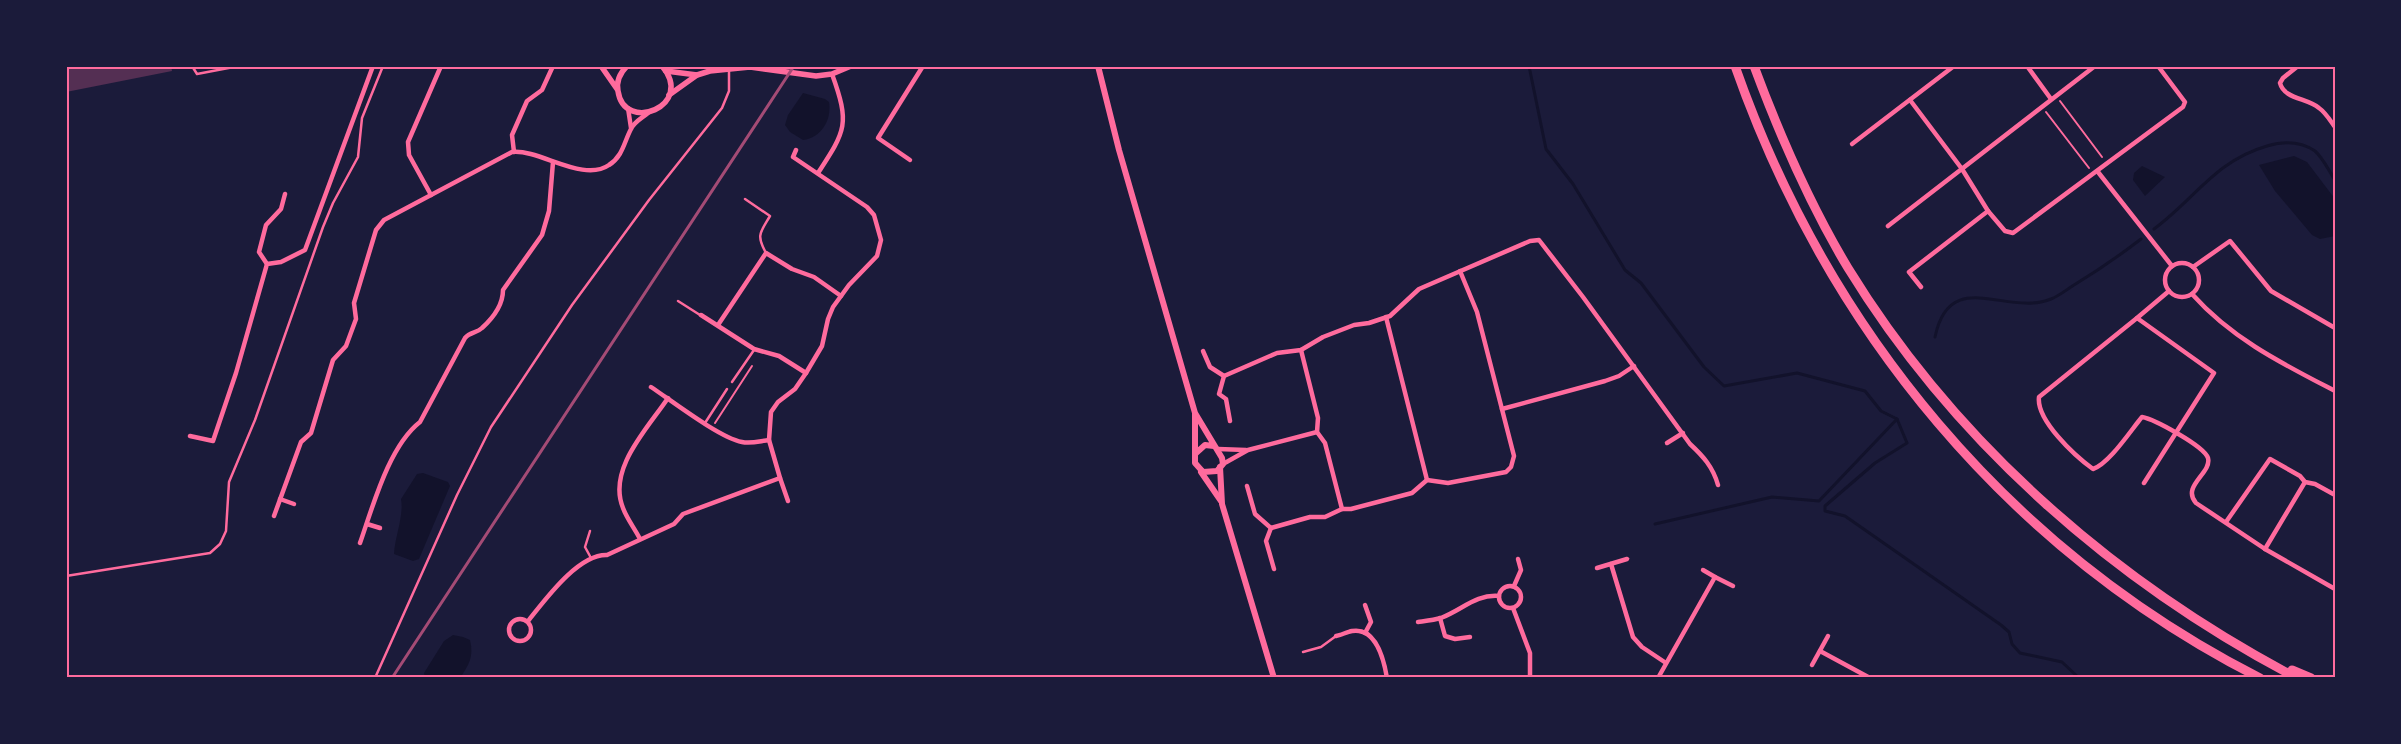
<svg xmlns="http://www.w3.org/2000/svg" width="2401" height="744" viewBox="0 0 2401 744" font-family="'Alegreya Sans',sans-serif">
	<style>
		.water { fill: #12122b }
		.lines { fill: none; stroke-linecap: round; stroke-linejoin: round }
		.stream { stroke: #12122b; stroke-width: 3 }
		.building { fill: #542f53 }
		.path { stroke: #ff6b9d; stroke-width: 2 }
		.service { stroke: #ff6b9d; stroke-width: 2.5 }
		.minor { stroke: #ff6b9d; stroke-width: 4.5 }
		.tertiary { stroke: #ff6b9d; stroke-width: 5.5 }
		.secondary { stroke: #ff6b9d; stroke-width: 6 }
		.motorway { stroke: #ff6b9d; stroke-width: 9 }
		.rail { stroke: #a44b75; stroke-width: 3 }
		.neatline { fill: none; stroke: #ff6b9d; stroke-width: 2 }
	</style>
	<rect width="100%" height="100%" fill="#1b1b3a"/>
	<g class="water">
		<path d="M 803,93 L 825,99 L 829,102 C 832,120 821,138 803,140 L 790,132 L 785,125 L 788,115 Z"/>
		<path d="M 2294,156 L 2307,162 L 2335,199 L 2335,236 L 2320,239 L 2312,235 L 2275,191 L 2259,165 Z"/>
		<path d="M 2142,166 L 2165,177 L 2145,196 L 2133,180 L 2134,173 Z"/>
		<path d="M 423,473 L 448,482 L 450,486 L 419,559 L 413,561 L 394,554 C 395,536 404,516 401,499 L 417,474 Z"/>
		<path d="M 453,635 L 463,637 L 470,640 C 474,656 469,665 460,678 L 425,678 L 424,673 L 444,641 Z"/>
	</g>
	<g class="lines">
		<g class="stream">
			<path d="M 1529,66 L 1546,149 L 1573,184 L 1625,270 L 1641,283 L 1704,367 L 1724,386 L 1797,373 L 1865,391 L 1881,411 L 1897,419 L 1907,443 L 1875,463 L 1825,506 L 1825,511 L 1845,516 L 2001,625 L 2009,632 L 2012,644 L 2020,653 L 2062,662 L 2079,678"/>
			<path d="M 2154,229 C 2195,199 2215,161 2267,146 C 2284,141 2300,141 2315,151 C 2323,158 2329,171 2335,180"/>
			<path d="M 1935,337 C 1950,266 2007,317 2051,299 C 2059,296 2066,290 2074,285 C 2097,271 2119,256 2141,239"/>
			<path d="M 1655,524 L 1772,497 L 1819,501 L 1897,419"/>
		</g>
	</g>
	<path class="building" d="M 66,66 L 171,66 L 172,71 L 66,92 Z"/>
	<g class="lines">
		<g class="path">
			<path d="M 2060,101 L 2102,157"/>
			<path d="M 2046,112 L 2089,168"/>
			<path d="M 715,423 L 752,366"/>
		</g>
		<g class="service">
			<path d="M 192,66 L 197,74 L 239,66"/>
			<path d="M 745,199 L 770,216 C 760,233 756,235 766,253"/>
			<path d="M 678,301 L 700,315"/>
			<path d="M 732,382 L 754,350"/>
			<path d="M 705,423 L 727,389"/>
			<path d="M 590,531 L 585,547 L 591,558"/>
			<path d="M 66,576 L 210,553 L 220,544 L 226,531 L 229,482 L 255,420 L 323,227 L 333,203 L 358,157 L 362,118 L 383,66"/>
			<path d="M 1303,652 L 1321,647 L 1336,636"/>
			<path d="M 375,678 L 457,495 L 491,427 L 572,305 L 649,200 L 722,108 L 729,91 L 729,70"/>
		</g>
		<g class="minor">
			<path d="M 2027,66 L 2051,99"/>
			<path d="M 2298,66 L 2283,78 L 2280,83 C 2284,99 2307,98 2319,108 C 2325,112 2330,120 2335,127"/>
			<path d="M 1910,100 L 1962,169 L 1988,211 L 2005,231 L 2013,233 L 2183,107 L 2185,102 L 2158,66"/>
			<path d="M 628,108 L 631,128"/>
			<path d="M 1852,144 L 1954,66"/>
			<path d="M 514,152 L 512,135 L 527,101 L 542,90 L 553,66"/>
			<path d="M 910,160 L 878,138 L 923,66"/>
			<path d="M 2098,172 L 2172,266"/>
			<path d="M 818,173 C 846,130 850,124 832,74"/>
			<path d="M 431,195 L 409,155 L 408,142 L 441,66"/>
			<path d="M 1888,226 L 2095,66"/>
			<circle cx="2182" cy="280" r="17"/>
			<path d="M 267,264 L 259,252 L 266,225 L 281,209 L 285,194"/>
			<path d="M 2193,267 L 2230,241 L 2271,291 L 2335,328"/>
			<path d="M 1921,287 L 1909,272 L 1988,211"/>
			<path d="M 2192,294 C 2232,339 2283,364 2335,391"/>
			<path d="M 701,315 L 754,349 L 779,356 L 806,373"/>
			<path d="M 1386,317 L 1427,480"/>
			<path d="M 2137,318 L 2169,291"/>
			<path d="M 718,325 L 766,253 L 792,269 L 814,277 L 841,296"/>
			<path d="M 1301,350 L 1318,418 L 1317,432 L 1325,443 L 1342,509"/>
			<path d="M 1203,351 L 1210,367 L 1224,376"/>
			<path d="M 651,387 C 672,401 720,438 742,442 C 751,444 760,441 769,440"/>
			<path d="M 1502,409 L 1605,381 L 1619,376 L 1634,366"/>
			<path d="M 1230,421 L 1226,399 L 1219,394 L 1224,376 L 1277,353 L 1301,350 L 1323,337 L 1354,325 L 1369,323 L 1390,316 L 1419,289 L 1530,241 L 1539,240 L 1583,297 L 1690,444 C 1703,456 1713,467 1718,485"/>
			<path d="M 190,436 L 213,441 L 236,373 L 267,264 L 281,262 L 305,250 L 373,66"/>
			<path d="M 1667,443 L 1683,433"/>
			<path d="M 1218,449 L 1246,450"/>
			<path d="M 1223,464 L 1248,450 L 1317,432"/>
			<path d="M 780,478 L 788,501"/>
			<path d="M 2144,483 L 2214,373 L 2137,318 L 2039,397 C 2036,420 2075,456 2093,469 C 2109,464 2131,430 2142,417 C 2154,419 2204,446 2208,458 C 2212,473 2181,486 2196,503 L 2265,549 L 2335,589"/>
			<path d="M 1247,486 L 1255,514 L 1271,528"/>
			<path d="M 280,499 L 294,504"/>
			<path d="M 274,516 L 301,442 L 311,433 L 333,360 L 346,346 L 356,319 L 354,303 L 376,230 L 384,220 L 512,152 C 540,149 583,183 609,165 C 623,156 624,142 631,129 C 634,122 642,118 648,113"/>
			<path d="M 2226,522 L 2270,459 L 2300,476 L 2305,482 L 2315,484 L 2335,495"/>
			<path d="M 367,524 L 380,528"/>
			<path d="M 640,539 C 635,529 627,519 623,508 C 607,469 648,428 668,398"/>
			<path d="M 360,543 C 373,506 389,446 420,422 L 465,338 C 470,332 477,333 482,328 C 493,318 503,304 503,290 L 542,235 L 549,211 L 553,162"/>
			<path d="M 2265,549 L 2305,482"/>
			<path d="M 1611,564 L 1633,637 L 1642,647 L 1666,663"/>
			<path d="M 1597,568 L 1627,559"/>
			<path d="M 1274,569 L 1266,541 L 1271,528 L 1310,517 L 1325,517 L 1342,509 L 1351,509 L 1412,493 L 1427,480 L 1448,483 L 1506,472 L 1511,467 L 1514,456 L 1477,312 L 1460,271"/>
			<path d="M 1703,570 L 1715,577"/>
			<circle cx="1510" cy="597" r="11"/>
			<path d="M 1514,586 L 1521,570 L 1518,559"/>
			<path d="M 1365,605 L 1371,622 L 1365,633"/>
			<path d="M 1513,608 L 1530,653 L 1530,678"/>
			<path d="M 1440,618 L 1445,636 L 1455,639 L 1470,637"/>
			<circle cx="520" cy="630" r="11"/>
			<path d="M 528,621 C 545,600 578,554 607,555 L 674,524 L 683,514 L 780,478 L 769,440 L 771,412 L 778,402 L 795,389 L 806,373 L 822,346 L 828,319 L 833,307 L 849,285 L 877,256 L 881,240 L 874,215 L 867,207 L 793,157 L 796,150"/>
			<path d="M 1418,622 C 1425,621 1434,620 1441,618 C 1462,610 1476,594 1499,596"/>
			<path d="M 1336,636 C 1341,635 1347,632 1352,631 C 1376,627 1384,660 1387,678"/>
			<path d="M 1820,651 L 1870,678"/>
			<path d="M 1812,665 L 1828,636"/>
			<path d="M 1658,678 L 1715,577 L 1733,586"/>
		</g>
		<g class="tertiary">
			<path d="M 601,66 L 617,89"/>
			<path d="M 627,66 C 620,73 616,81 618,91 C 624,134 696,106 662,66"/>
			<path d="M 666,71 L 697,75"/>
			<path d="M 669,95 L 697,75 L 710,71 L 750,67 L 816,76 L 832,74 L 851,66"/>
		</g>
		<g class="secondary">
			<path d="M 1098,66 L 1119,150 L 1195,413 L 1222,458 L 1223,464 L 1217,471 L 1203,472 L 1195,463 L 1195,454 L 1205,445 L 1214,446"/>
			<path d="M 1195,414 L 1195,454"/>
			<path d="M 1220,467 L 1222,504 L 1274,678"/>
			<path d="M 1201,472 L 1221,501"/>
		</g>
		<g class="motorway">
			<path d="M 1735,66 C 1828,331 2009,550 2260,678"/>
			<path d="M 1754,66 C 1780,136 1810,205 1848,268 C 1956,444 2116,583 2297,678"/>
			<path d="M 2292,670 L 2311,678"/>
		</g>
		<path class="rail" d="M 392,678 L 794,66"/>
	</g>
	<rect width="2401" height="744" fill="none" stroke="#1b1b3a" stroke-width="135"/>
	<rect x="68" y="68" width="2266" height="608" class="neatline"/>
</svg>
